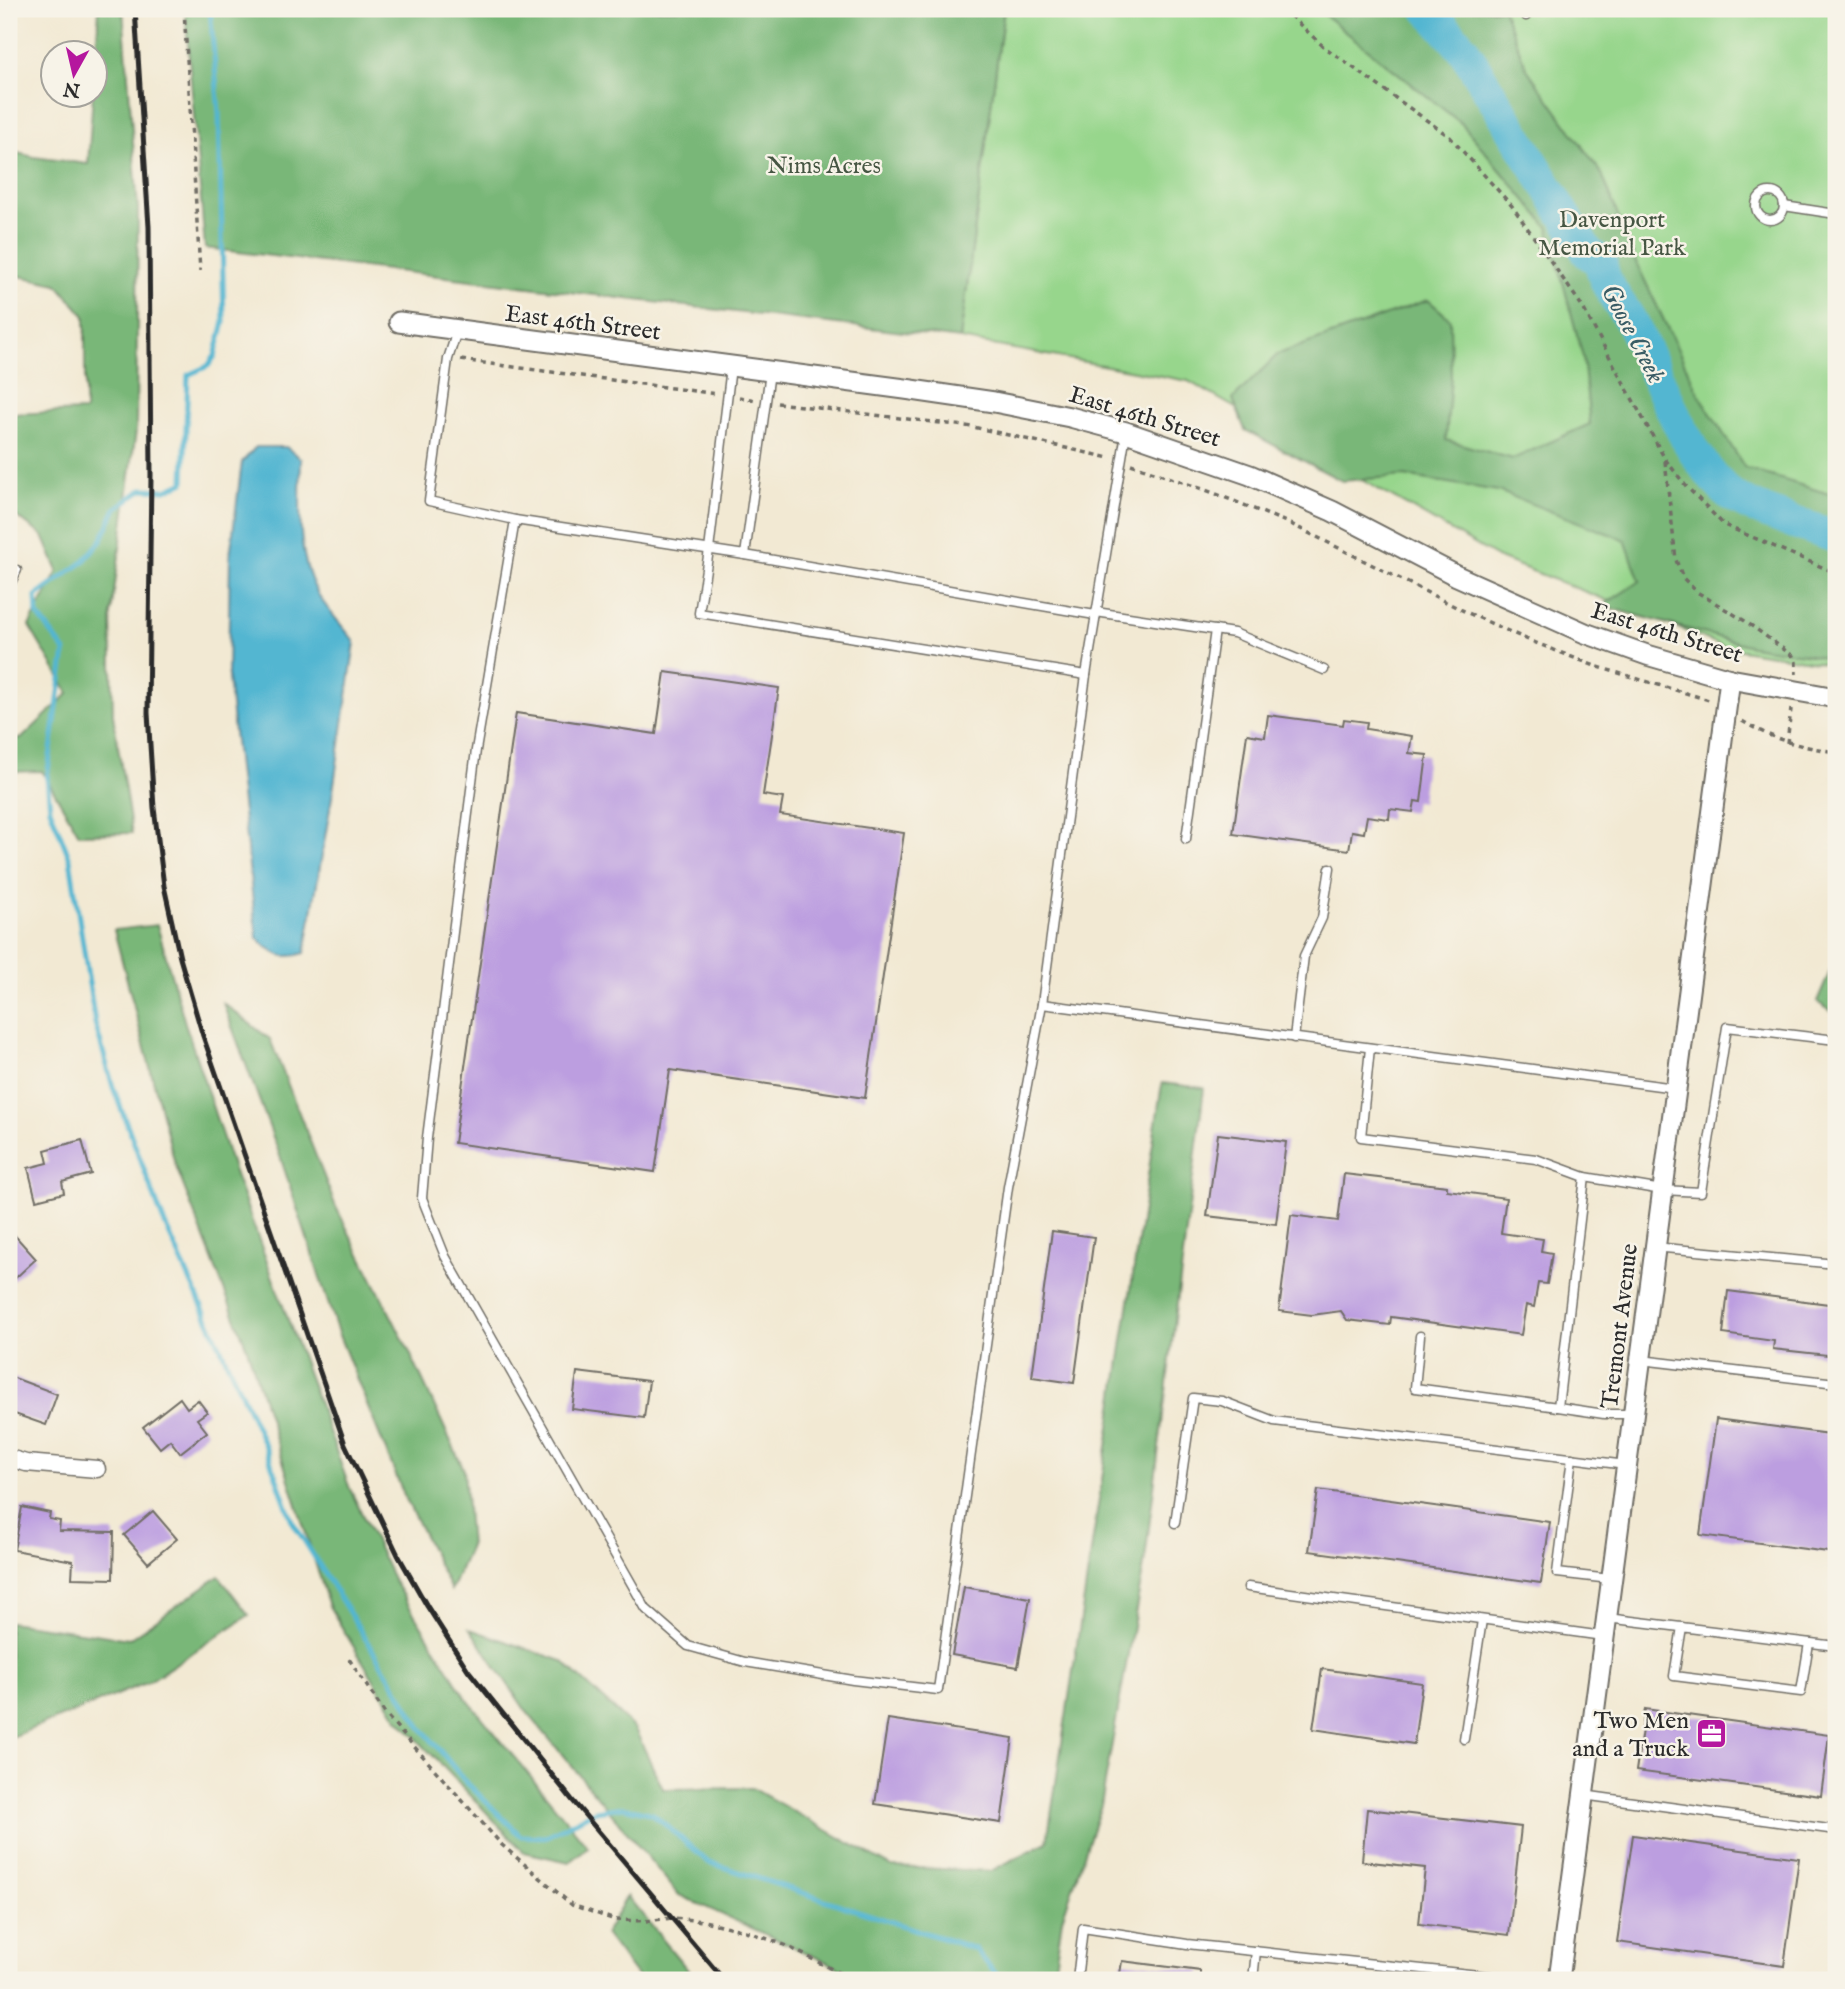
<svg xmlns="http://www.w3.org/2000/svg" width="1845" height="1989" viewBox="0 0 1845 1989" font-family="'IM FELL English',serif">
	<style>
		.green { fill: #97d68c; stroke: #61805c; stroke-width: 2 }
		.forest { fill: #79b778; stroke: #527152; stroke-width: 2 }
		.water { fill: #53b6d1; stroke: #3f707e; stroke-width: 2 }
		.lines { fill: none; stroke-linecap: round; stroke-linejoin: round }
		.stream { stroke: #53b6d1; stroke-width: 5 }
		.river { stroke: #53b6d1; stroke-width: 33 }
		.building { fill: #bc9ee0 }
		.service-casing { stroke: #716e66; stroke-width: 11 }
		.minor-casing { stroke: #716e66; stroke-width: 19 }
		.tertiary-casing { stroke: #716e66; stroke-width: 23 }
		.path { stroke: #716e66; stroke-width: 3.5; stroke-dasharray: 5 5; stroke-linecap: butt }
		.service { stroke: #fff; stroke-width: 8 }
		.minor { stroke: #fff; stroke-width: 16 }
		.tertiary { stroke: #fff; stroke-width: 19 }
		.rail { stroke: #2b2b2b; stroke-width: 5 }
		.labels { text-anchor: middle; stroke-width: 5; stroke-linejoin: round; paint-order: stroke }
		.park-label { font-size: 24px; fill: #465643; stroke: #f7f3e8 }
		.street-label { font-size: 24px; fill: #2b2b2b; stroke: #f7f3e8 }
		.poi-label { font-size: 24px; fill: #2b2b2b; stroke: #f7f3e8; text-anchor: end }
		.water-label { font-size: 26px; font-style: italic; fill: #395c65; stroke: #f7f3e8 }
	</style>
	<rect width="100%" height="100%" fill="#f7f3e8"/>
	<filter id="ink" filterUnits="userSpaceOnUse"><feTurbulence type="fractalNoise" baseFrequency=".0143" numOctaves="2"/><feDisplacementMap in="SourceGraphic" scale="14" xChannelSelector="R" yChannelSelector="G"/><feConvolveMatrix kernelMatrix="1 2 1 2 8 2 1 2 1" color-interpolation-filters="sRGB"/></filter>
	<filter id="wash" filterUnits="userSpaceOnUse"><feTurbulence type="fractalNoise" baseFrequency=".00686" numOctaves="4" result="noise"/><feDisplacementMap in="SourceGraphic" scale="28" xChannelSelector="R" yChannelSelector="G"/><feGaussianBlur stdDeviation="1.57" result="paint"/><feColorMatrix in="noise" values="0 0 0 0 0 0 0 0 0 0 0 0 0 0 0 0 0 1.4 0 .05"/><feComposite in="paint" operator="in"/></filter>
	<g filter="url(#wash)">
		<rect width="100%" height="100%" fill="#f2e9d3"/>
		<path class="green" d="M 1004,9 L 1836,9 L 1836,665 L 1729,648 L 1499,558 L 1188,381 L 960,339 Z"/>
		<g class="forest">
			<path d="M 99,9 L 123,9 L 138,209 L 136,431 L 111,614 L 113,715 L 132,833 L 79,834 L 42,771 L 9,772 L 9,737 L 21,739 L 69,693 L 29,626 L 58,571 L 43,536 L 9,511 L 9,414 L 85,411 L 85,316 L 57,284 L 9,274 L 9,151 L 34,157 L 88,164 Z"/>
			<path d="M 185,9 L 1004,9 L 960,339 L 205,248 Z"/>
			<path d="M 1317,9 L 1503,9 L 1527,69 L 1602,174 L 1636,262 L 1701,398 L 1745,468 L 1836,496 L 1836,659 L 1751,646 L 1602,606 L 1640,581 L 1625,540 L 1498,491 L 1404,476 L 1342,481 L 1245,430 L 1233,399 L 1278,354 L 1428,300 L 1450,319 L 1451,376 L 1446,440 L 1513,459 L 1590,424 L 1583,357 L 1548,227 L 1462,124 Z"/>
			<path d="M 157,925 L 185,1023 L 233,1169 L 350,1489 L 395,1583 L 466,1698 L 588,1847 L 569,1862 L 524,1852 L 397,1718 L 329,1606 L 248,1351 L 175,1164 L 114,930 Z"/>
			<path d="M 1836,958 L 1836,1014 L 1817,1002 Z"/>
			<path d="M 223,1003 L 270,1039 L 336,1207 L 409,1351 L 464,1470 L 470,1546 L 451,1590 L 404,1495 L 338,1333 L 279,1153 Z"/>
			<path d="M 1162,1083 L 1204,1088 L 1145,1559 L 1101,1805 L 1062,1919 L 1053,1980 L 866,1980 L 679,1895 L 526,1711 L 470,1629 L 562,1661 L 635,1729 L 663,1789 L 752,1788 L 892,1867 L 991,1871 L 1047,1842 Z"/>
			<path d="M 219,1576 L 249,1615 L 148,1682 L 9,1738 L 9,1622 L 129,1639 Z"/>
			<path d="M 627,1896 L 696,1980 L 640,1980 L 605,1934 Z"/>
		</g>
		<path class="water" d="M 256,447 L 286,447 L 301,459 C 300,504 295,559 321,599 C 331,614 344,628 355,642 L 333,791 L 305,953 C 280,960 275,955 257,938 L 228,678 L 230,556 L 242,462 Z"/>
		<g class="lines">
			<path class="stream" d="M 210,9 L 219,113 L 224,322 L 215,356 L 208,366 L 188,375 L 184,482 L 166,490 L 143,489 L 116,508 L 101,541 L 83,562 L 36,596 L 37,614 L 65,651 L 47,778 L 50,809 L 70,859 L 95,1023 L 113,1087 L 163,1220 L 265,1446 L 292,1521 L 420,1726 L 464,1780 L 521,1836 L 545,1837 L 595,1811 L 623,1807 L 653,1814 L 708,1862 L 975,1949 L 1001,1980"/>
			<path class="river" d="M 1428,9 L 1464,50 L 1588,253 L 1601,262 C 1603,287 1623,305 1634,327 C 1661,380 1681,447 1724,489 C 1743,508 1809,527 1836,537"/>
		</g>
		<g id="blocks">
			<g class="building">
				<path d="M 665,672 L 779,688 L 763,795 L 783,798 L 780,815 L 904,833 L 865,1098 L 670,1070 L 655,1172 L 454,1143 L 516,713 L 656,734 Z"/>
				<path d="M 1268,715 L 1343,725 L 1344,719 L 1367,722 L 1366,729 L 1412,736 L 1409,753 L 1427,755 L 1421,802 L 1415,801 L 1413,812 L 1390,809 L 1389,819 L 1367,816 L 1364,833 L 1352,831 L 1349,850 L 1233,834 L 1247,734 L 1265,737 Z"/>
				<path d="M 1218,1134 L 1286,1142 L 1276,1224 L 1207,1216 Z"/>
				<path d="M 82,1140 L 91,1174 L 62,1182 L 64,1193 L 36,1200 L 28,1168 L 48,1163 L 45,1150 Z"/>
				<path d="M 1344,1174 L 1447,1186 L 1447,1190 L 1506,1198 L 1501,1233 L 1543,1239 L 1541,1251 L 1552,1253 L 1547,1284 L 1538,1283 L 1534,1307 L 1526,1305 L 1521,1335 L 1391,1317 L 1390,1325 L 1347,1320 L 1341,1311 L 1312,1315 L 1279,1311 L 1291,1215 L 1338,1221 Z"/>
				<path d="M 9,1229 L 36,1259 L 9,1284 Z"/>
				<path d="M 1052,1231 L 1094,1237 L 1074,1383 L 1032,1377 Z"/>
				<path d="M 1728,1291 L 1836,1305 L 1836,1356 L 1773,1349 L 1774,1341 L 1723,1334 Z"/>
				<path d="M 577,1372 L 649,1381 L 644,1418 L 572,1409 Z"/>
				<path d="M 9,1376 L 57,1394 L 46,1425 L 9,1412 Z"/>
				<path d="M 180,1398 L 187,1408 L 198,1400 L 207,1412 L 197,1419 L 207,1432 L 180,1453 L 170,1440 L 160,1448 L 143,1427 Z"/>
				<path d="M 1716,1419 L 1836,1435 L 1836,1553 L 1700,1535 Z"/>
				<path d="M 1318,1490 L 1550,1522 L 1541,1583 L 1309,1551 Z"/>
				<path d="M 22,1507 L 50,1513 L 49,1519 L 60,1521 L 59,1531 L 114,1532 L 113,1579 L 72,1578 L 73,1561 L 14,1550 Z"/>
				<path d="M 153,1511 L 177,1539 L 148,1563 L 124,1535 Z"/>
				<path d="M 964,1587 L 1030,1598 L 1018,1667 L 952,1655 Z"/>
				<path d="M 1322,1669 L 1422,1683 L 1414,1744 L 1313,1729 Z"/>
				<path d="M 1645,1709 L 1829,1735 L 1821,1796 L 1636,1771 Z"/>
				<path d="M 888,1719 L 1013,1738 L 1001,1823 L 875,1804 Z"/>
				<path d="M 1367,1809 L 1521,1827 L 1509,1935 L 1419,1924 L 1425,1868 L 1362,1861 Z"/>
				<path d="M 1633,1835 L 1799,1858 L 1784,1966 L 1617,1942 Z"/>
				<path d="M 1122,1961 L 1200,1971 L 1200,1980 L 1119,1980 Z"/>
			</g>
		</g>
	</g>
	<g filter="url(#ink)">
		<use href="#blocks" fill-opacity="0" stroke="#716e66" stroke-width="2"/>
		<g class="lines">
			<defs>
				<g id="service">
					<path d="M 1526,16 L 1527,9"/>
					<circle cx="1770" cy="206" r="14"/>
					<path d="M 1784,206 L 1836,214"/>
					<path d="M 457,331 L 448,359 L 429,501 L 515,520 L 745,555 L 1095,615"/>
					<path d="M 731,367 L 709,550 L 699,613 L 1086,675"/>
					<path d="M 515,520 L 476,750 L 427,1138 L 422,1198 L 445,1256 L 646,1609 L 688,1646 L 745,1662 L 853,1680 L 938,1690 L 1008,1187 L 1042,1004 L 1086,675 L 1126,433"/>
					<path d="M 745,555 L 770,372"/>
					<path d="M 9,587 L 17,570"/>
					<path d="M 1096,612 L 1234,633 L 1324,670"/>
					<path d="M 1186,839 L 1215,630"/>
					<path d="M 1042,1004 L 1675,1088"/>
					<path d="M 1294,1038 L 1304,956 L 1322,918 L 1330,868"/>
					<path d="M 1370,1048 L 1361,1137 L 1536,1159 L 1585,1177"/>
					<path d="M 1654,1247 L 1836,1264"/>
					<path d="M 1420,1336 L 1415,1388 L 1558,1407"/>
					<path d="M 1641,1360 L 1836,1383"/>
					<path d="M 1633,1414 L 1604,1414 L 1558,1407 L 1585,1177 L 1662,1190 L 1701,1192 L 1727,1027 L 1836,1040"/>
					<path d="M 1572,1458 L 1557,1573 L 1610,1579"/>
					<path d="M 1175,1523 L 1193,1398 L 1222,1401 L 1274,1421 L 1626,1465"/>
					<path d="M 1248,1587 L 1603,1636"/>
					<path d="M 1607,1618 L 1836,1646"/>
					<path d="M 1682,1627 L 1674,1676 L 1801,1692 L 1809,1643"/>
					<path d="M 1464,1739 L 1482,1620"/>
					<path d="M 1583,1795 L 1836,1830"/>
					<path d="M 1077,1980 L 1083,1928 L 1187,1944 L 1526,1980"/>
					<path d="M 1253,1980 L 1256,1951"/>
				</g>
				<path id="minor" d="M 9,1458 L 26,1463 L 97,1469"/>
				<g id="tertiary">
					<path d="M 399,322 L 905,389 L 994,402 L 1070,417 L 1126,432 L 1250,475 L 1332,511 L 1457,576 L 1585,633 L 1647,655 L 1730,679 L 1836,698"/>
					<path d="M 1559,1980 L 1730,679"/>
				</g>
			</defs>
			<use href="#service" class="service-casing"/>
			<use href="#minor" class="minor-casing"/>
			<use href="#tertiary" class="tertiary-casing"/>
			<g class="path">
				<path d="M 184,9 L 200,271"/>
				<path d="M 1283,9 L 1323,46 L 1450,137 L 1512,206 L 1582,306 L 1665,459 L 1686,486 L 1724,525 L 1829,570 L 1836,576"/>
				<path d="M 461,360 L 717,394"/>
				<path d="M 739,397 L 755,400"/>
				<path d="M 777,403 L 973,427 L 1110,458"/>
				<path d="M 1665,461 L 1676,560 L 1683,578 L 1697,592 L 1745,621 L 1793,656 L 1796,662 L 1796,674"/>
				<path d="M 1131,464 L 1214,493 L 1291,524 L 1466,612 L 1526,639 L 1595,666 L 1709,700"/>
				<path d="M 1742,721 C 1776,741 1798,746 1836,752"/>
				<path d="M 1787,743 L 1791,709"/>
				<path d="M 349,1659 L 386,1715 L 502,1845 L 572,1905 L 615,1920 L 645,1921 L 673,1918 L 704,1921 L 749,1932 L 787,1946 L 853,1980"/>
			</g>
			<use href="#service" class="service"/>
			<use href="#minor" class="minor"/>
			<use href="#tertiary" class="tertiary"/>
			<path class="rail" d="M 135,9 L 149,227 L 151,475 L 148,713 L 154,808 L 164,886 L 180,958 L 203,1036 L 345,1444 L 398,1555 L 427,1606 L 468,1670 L 573,1801 L 724,1980"/>
		</g>
	</g>
	<defs>
		<symbol id="office-square" viewBox="-11 -11 22 22"><rect x="-9" y="-9" width="18" height="18" rx="4" fill="#b5179e" stroke="#f7f3e8"/><path d="M-6-3h4V-5.5h4V-3h4V5H-6ZM-1-4.5V-3h2v-1.5ZM-6 0V1H6V0Z" fill="#fff"/></symbol>
	</defs>
	<g fill-rule="evenodd">
		<use href="#office-square" x="1694" y="1716" width="35" height="35"/>
	</g>
	<g class="labels">
		<g class="park-label">
			<text x="824" y="173">Nims Acres</text>
			<text x="1612" y="227">Davenport<tspan x="1612" dy="28">Memorial Park</tspan></text>
		</g>
		<g class="street-label">
			<text transform="translate(583 322) rotate(7)" y="8">East 46th Street</text>
			<text transform="translate(1145 416) rotate(17)" y="8">East 46th Street</text>
			<text transform="translate(1667 632) rotate(17)" y="8">East 46th Street</text>
			<text transform="translate(1619 1326) rotate(-83)" y="8">Tremont Avenue</text>
		</g>
		<g class="poi-label">
			<text x="1689" y="1728">Two Men<tspan x="1689" dy="28">and a Truck</tspan></text>
		</g>
		<g class="water-label">
			<text transform="translate(1634 333) rotate(62)" y="9">Goose Creek</text>
		</g>
	</g>
	<rect width="1845" height="1989" fill="none" stroke="#f7f3e8" stroke-width="35"/>
	<g transform="translate(74 74) rotate(188)"><circle r="33" fill="#f7f3e8" stroke="#a5a39c" stroke-width="2"/>
	<path d="M0-5L12 26L0 18L-12 26Z" fill="#b5179e"/>
	<text y="-10" font-size="19" font-weight="bold" text-anchor="middle" fill="#2b2b2b">N</text>
	</g>
</svg>
